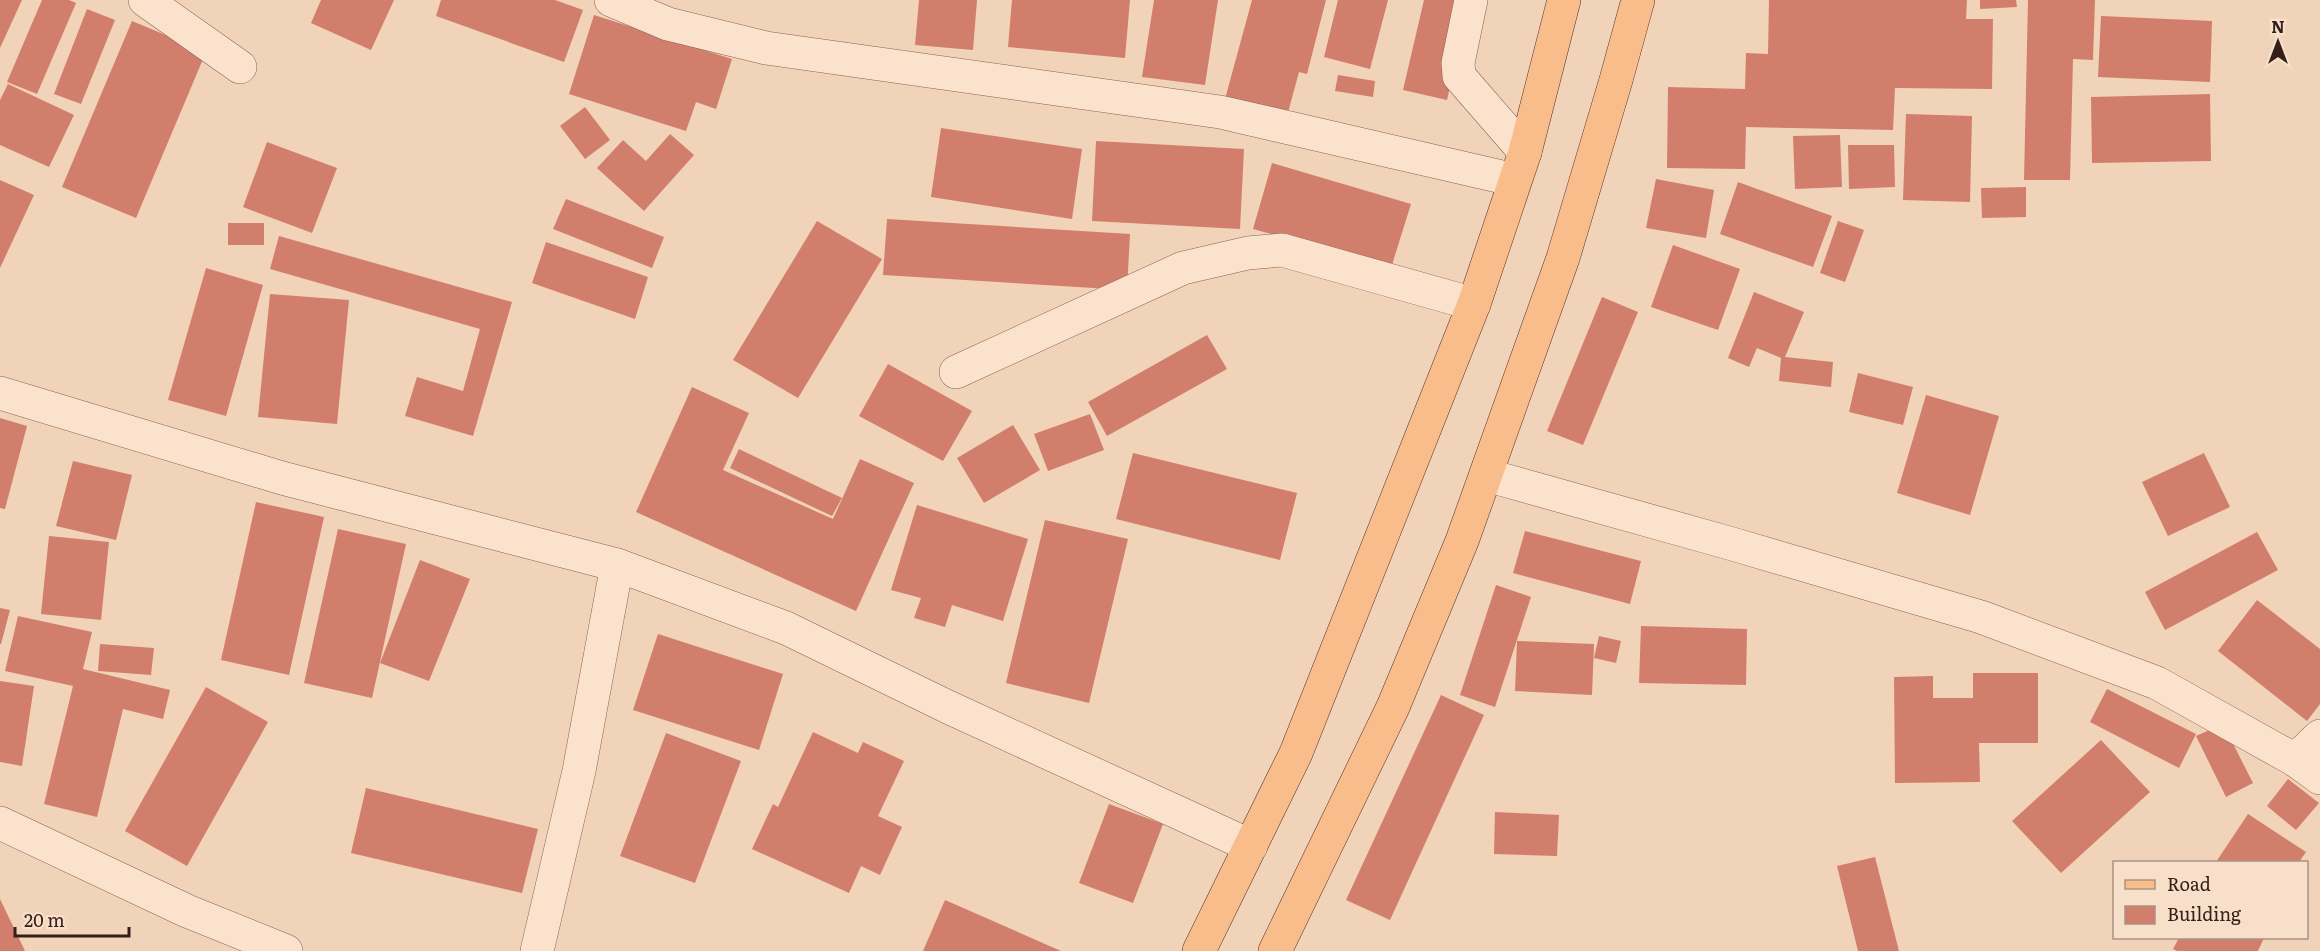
<svg xmlns="http://www.w3.org/2000/svg" width="2320" height="951" viewBox="0 0 2320 951" font-family="Literata,serif">
	<style>
		.building { fill: #d27e6c }
		.lines { fill: none; stroke-linecap: round; stroke-linejoin: round }
		.minor-casing { stroke: #886353; stroke-width: 34 }
		.major-casing { stroke: #553228; stroke-width: 34 }
		.minor { stroke: #fbe2cc; stroke-width: 33 }
		.major { stroke: #f9bd8c; stroke-width: 33 }
	</style>
	<rect width="100%" height="100%" fill="#f1d3b9"/>
	<g class="building">
		<path d="M 0,0 L 22,0 L 0,48 Z"/>
		<path d="M 42,0 L 69,0 L 76,3 L 37,94 L 7,82 Z"/>
		<path d="M 321,0 L 394,0 L 371,50 L 311,23 Z"/>
		<path d="M 441,0 L 555,0 L 583,10 L 564,62 L 436,16 Z"/>
		<path d="M 919,0 L 977,0 L 973,50 L 915,45 Z"/>
		<path d="M 1012,0 L 1130,0 L 1125,58 L 1008,47 Z"/>
		<path d="M 1154,0 L 1218,0 L 1205,85 L 1142,77 Z"/>
		<path d="M 1252,0 L 1326,0 L 1307,74 L 1299,72 L 1287,116 L 1225,99 Z"/>
		<path d="M 1338,0 L 1388,0 L 1370,69 L 1324,57 Z"/>
		<path d="M 1424,0 L 1464,0 L 1465,20 L 1447,100 L 1403,90 Z"/>
		<path d="M 1769,0 L 1967,0 L 1966,19 L 1993,19 L 1992,89 L 1895,88 L 1893,130 L 1746,127 L 1745,169 L 1667,168 L 1668,87 L 1745,89 L 1746,53 L 1768,54 Z"/>
		<path d="M 1980,0 L 2016,0 L 2017,7 L 1980,9 Z"/>
		<path d="M 2028,0 L 2095,0 L 2093,60 L 2073,59 L 2070,180 L 2024,180 Z"/>
		<path d="M 87,9 L 115,20 L 81,104 L 54,94 Z"/>
		<path d="M 594,15 L 732,59 L 716,109 L 696,102 L 686,131 L 569,94 Z"/>
		<path d="M 2101,16 L 2212,21 L 2210,82 L 2098,77 Z"/>
		<path d="M 132,21 L 206,52 L 136,218 L 62,187 Z"/>
		<path d="M 1338,75 L 1375,81 L 1373,97 L 1335,91 Z"/>
		<path d="M 8,84 L 74,115 L 49,167 L 0,145 L 0,100 Z"/>
		<path d="M 2210,94 L 2211,161 L 2092,163 L 2091,97 Z"/>
		<path d="M 585,107 L 610,140 L 585,159 L 560,126 Z"/>
		<path d="M 1906,114 L 1972,116 L 1970,202 L 1903,200 Z"/>
		<path d="M 941,128 L 1082,149 L 1072,219 L 931,197 Z"/>
		<path d="M 670,134 L 694,155 L 644,211 L 597,168 L 623,140 L 646,161 Z"/>
		<path d="M 1840,135 L 1842,187 L 1795,189 L 1793,136 Z"/>
		<path d="M 1096,141 L 1244,149 L 1240,229 L 1092,221 Z"/>
		<path d="M 267,142 L 337,168 L 312,233 L 243,207 Z"/>
		<path d="M 1848,145 L 1894,145 L 1895,187 L 1849,189 Z"/>
		<path d="M 1272,163 L 1411,204 L 1391,268 L 1253,229 Z"/>
		<path d="M 1656,179 L 1714,190 L 1706,238 L 1646,228 Z"/>
		<path d="M 0,180 L 34,195 L 0,268 Z"/>
		<path d="M 1738,182 L 1832,216 L 1813,267 L 1720,234 Z"/>
		<path d="M 2026,187 L 2026,217 L 1982,218 L 1981,188 Z"/>
		<path d="M 566,199 L 664,237 L 652,268 L 553,229 Z"/>
		<path d="M 887,219 L 1130,234 L 1127,290 L 883,275 Z"/>
		<path d="M 817,221 L 882,259 L 798,398 L 733,360 Z"/>
		<path d="M 1838,221 L 1864,230 L 1845,282 L 1820,273 Z"/>
		<rect x="228" y="223" width="36" height="22"/>
		<path d="M 279,236 L 512,302 L 473,436 L 405,416 L 417,377 L 463,391 L 480,329 L 270,269 Z"/>
		<path d="M 546,242 L 648,277 L 635,319 L 532,283 Z"/>
		<path d="M 1673,245 L 1740,269 L 1718,330 L 1651,307 Z"/>
		<path d="M 206,268 L 263,285 L 226,416 L 168,400 Z"/>
		<path d="M 1754,292 L 1804,312 L 1785,357 L 1833,362 L 1831,387 L 1779,381 L 1781,358 L 1757,348 L 1749,367 L 1728,358 Z"/>
		<path d="M 270,294 L 349,300 L 337,424 L 258,417 Z"/>
		<path d="M 1602,297 L 1638,312 L 1583,445 L 1547,431 Z"/>
		<path d="M 1207,335 L 1227,369 L 1107,436 L 1088,402 Z"/>
		<path d="M 888,364 L 972,411 L 943,461 L 859,416 Z"/>
		<path d="M 1858,373 L 1913,387 L 1903,425 L 1849,412 Z"/>
		<path d="M 692,387 L 749,413 L 723,470 L 833,519 L 860,459 L 914,483 L 856,611 L 636,512 Z"/>
		<path d="M 1926,395 L 1999,416 L 1970,515 L 1897,493 Z"/>
		<path d="M 1090,414 L 1104,450 L 1048,471 L 1034,434 Z"/>
		<path d="M 0,418 L 27,426 L 5,509 L 0,508 Z"/>
		<path d="M 1013,425 L 1040,470 L 984,503 L 957,458 Z"/>
		<path d="M 739,449 L 842,498 L 832,516 L 730,468 Z"/>
		<path d="M 1133,453 L 1297,493 L 1280,560 L 1116,519 Z"/>
		<path d="M 2204,453 L 2230,507 L 2168,536 L 2142,482 Z"/>
		<path d="M 73,461 L 132,475 L 116,540 L 56,526 Z"/>
		<path d="M 256,502 L 324,517 L 289,675 L 221,660 Z"/>
		<path d="M 917,505 L 1028,539 L 1003,621 L 952,605 L 945,627 L 914,618 L 921,598 L 891,590 Z"/>
		<path d="M 1045,520 L 1128,539 L 1089,703 L 1006,683 Z"/>
		<path d="M 338,529 L 406,544 L 372,698 L 304,683 Z"/>
		<path d="M 1525,531 L 1641,561 L 1630,604 L 1513,573 Z"/>
		<path d="M 2257,532 L 2278,570 L 2165,630 L 2145,592 Z"/>
		<path d="M 49,536 L 109,542 L 101,620 L 41,614 Z"/>
		<path d="M 420,560 L 470,579 L 429,681 L 380,663 Z"/>
		<path d="M 1496,585 L 1531,597 L 1495,707 L 1460,695 Z"/>
		<path d="M 2257,600 L 2320,649 L 2320,704 L 2307,721 L 2218,651 Z"/>
		<path d="M 0,608 L 10,610 L 1,644 L 0,644 Z"/>
		<path d="M 18,616 L 92,632 L 83,669 L 170,690 L 163,719 L 123,709 L 97,817 L 44,804 L 73,686 L 5,671 Z"/>
		<path d="M 1641,626 L 1747,629 L 1746,685 L 1639,683 Z"/>
		<path d="M 658,634 L 783,674 L 759,750 L 633,710 Z"/>
		<path d="M 1599,636 L 1621,641 L 1616,663 L 1594,658 Z"/>
		<path d="M 1517,641 L 1594,644 L 1592,695 L 1515,691 Z"/>
		<path d="M 100,644 L 154,648 L 151,675 L 98,671 Z"/>
		<path d="M 1973,673 L 2038,673 L 2038,743 L 1979,743 L 1980,782 L 1895,783 L 1894,677 L 1933,676 L 1933,698 L 1973,698 Z"/>
		<path d="M 0,681 L 34,686 L 22,766 L 0,762 Z"/>
		<path d="M 206,687 L 268,722 L 187,866 L 125,831 Z"/>
		<path d="M 2107,689 L 2196,734 L 2179,768 L 2090,722 Z"/>
		<path d="M 1441,695 L 1484,715 L 1390,920 L 1346,900 Z"/>
		<path d="M 2223,724 L 2253,783 L 2226,797 L 2196,736 Z"/>
		<path d="M 813,732 L 858,753 L 863,742 L 904,761 L 878,816 L 902,827 L 880,875 L 861,866 L 849,893 L 752,849 L 773,804 L 778,807 Z"/>
		<path d="M 666,733 L 741,761 L 695,883 L 620,856 Z"/>
		<path d="M 2101,740 L 2150,792 L 2061,873 L 2012,821 Z"/>
		<path d="M 2288,779 L 2319,803 L 2296,830 L 2267,806 Z"/>
		<path d="M 366,788 L 538,829 L 522,893 L 351,853 Z"/>
		<path d="M 1109,804 L 1163,824 L 1133,903 L 1079,883 Z"/>
		<path d="M 1495,812 L 1559,815 L 1557,856 L 1494,854 Z"/>
		<path d="M 2248,814 L 2306,852 L 2299,862 L 2216,862 Z"/>
		<path d="M 1875,857 L 1899,951 L 1858,951 L 1837,866 Z"/>
		<path d="M 0,899 L 25,951 L 0,951 Z"/>
		<path d="M 945,900 L 1061,951 L 923,951 Z"/>
		<path d="M 2179,938 L 2264,938 L 2258,951 L 2177,951 L 2173,949 Z"/>
	</g>
	<g class="lines">
		<defs>
			<g id="minor">
				<path d="M 145,0 L 240,67"/>
				<path d="M 611,0 L 668,24 L 766,48 L 1220,112 L 1515,180"/>
				<path d="M 1471,0 L 1458,63 L 1459,76 L 1525,152"/>
				<path d="M 956,372 L 1183,268 L 1248,253 L 1282,250 L 1474,304"/>
				<path d="M 0,393 L 282,478 L 617,565 L 786,628 L 948,707 L 1251,846"/>
				<path d="M 1486,475 L 1729,543 L 1981,617 L 2157,683 L 2295,760 L 2320,778"/>
				<path d="M 2295,760 L 2320,736"/>
				<path d="M 0,823 L 187,911 L 286,951"/>
				<path d="M 537,951 L 579,771 L 617,565"/>
			</g>
			<g id="major">
				<path d="M 1199,951 L 1296,753 L 1474,304 L 1525,152 L 1564,0"/>
				<path d="M 1275,951 L 1393,707 L 1462,541 L 1563,258 L 1616,80 L 1638,0"/>
			</g>
		</defs>
		<use href="#minor" class="minor-casing"/>
		<use href="#major" class="major-casing"/>
		<use href="#minor" class="minor"/>
		<use href="#major" class="major"/>
	</g>
	<rect x="2113" y="861" width="195" height="78" fill="#f8dfc9" stroke="#aa9383" stroke-width="1.5"/>
	<rect x="2125" y="880" width="30" height="9" fill="#f9bd8c" stroke="#aa9383" stroke-width="1.5"/>
	<text x="2167" y="891" font-size="18" fill="#352019">Road</text>
	<rect x="2125" y="906" width="30" height="18" fill="#d27e6c" stroke="#aa9383" stroke-width="1.5"/>
	<text x="2167" y="921" font-size="18" fill="#352019">Building</text>
	<g transform="translate(2278 42)" stroke="#f8dfc9" stroke-width="4.5" paint-order="stroke">
	<path d="M0-4.5L10 22L0 15L-10 22Z" fill="#352019"/>
	<text y="-9" font-size="16" font-weight="bold" text-anchor="middle" fill="#352019">N</text>
	</g>
	<path d="M15 927v9h114v-9" fill="none" stroke="#352019" stroke-width="3"/>
	<text x="24" y="927" font-size="18" fill="#352019" stroke="#f8dfc9" stroke-width="4.5" paint-order="stroke">20 m</text>
</svg>
